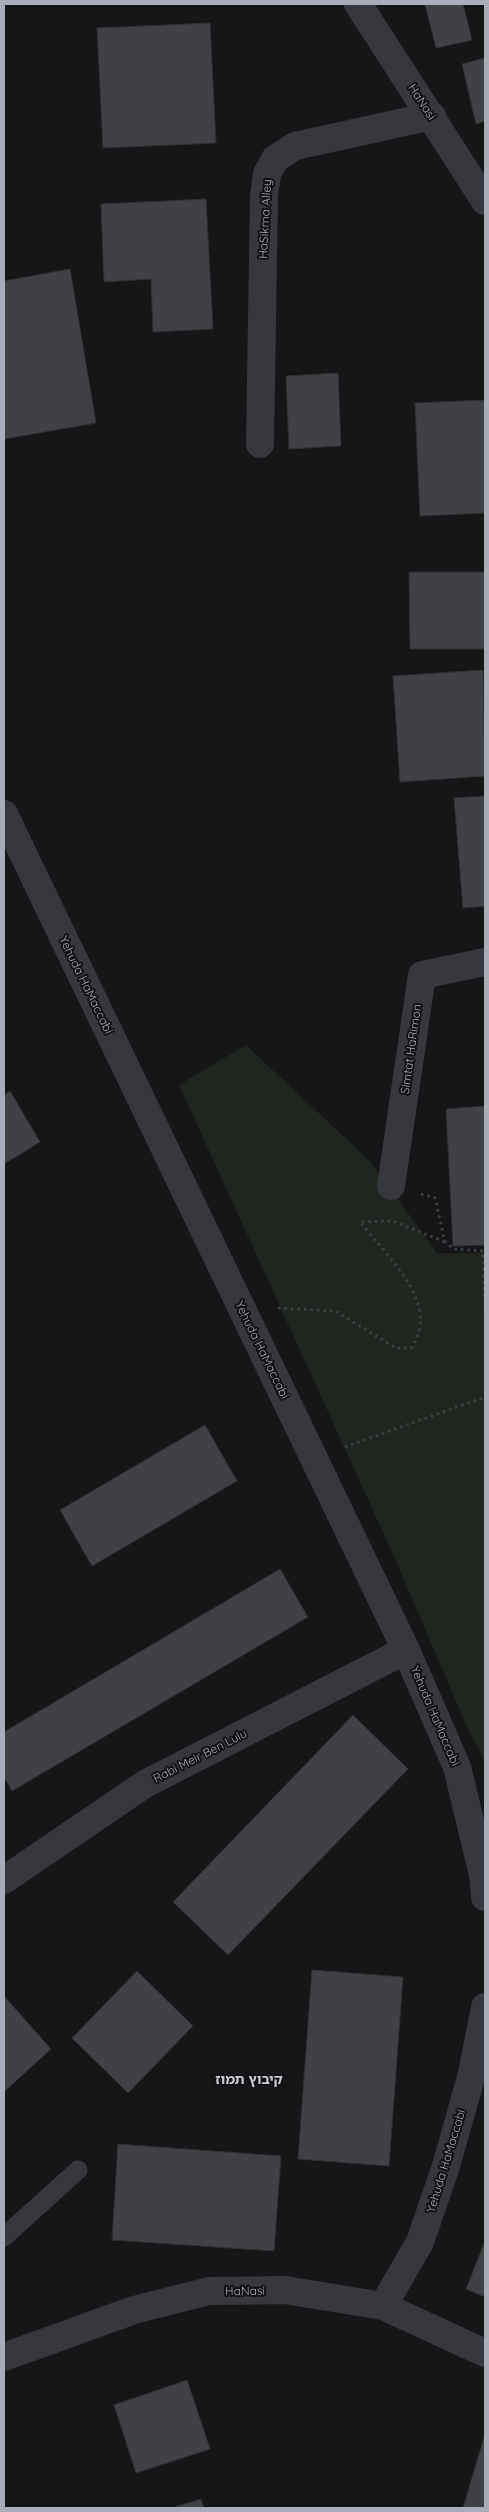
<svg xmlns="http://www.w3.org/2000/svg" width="489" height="2512" viewBox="0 0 489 2512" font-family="Quicksand,'Noto Sans Hebrew',sans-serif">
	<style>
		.green { fill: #1e261f }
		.building { fill: #404145; stroke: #303034 }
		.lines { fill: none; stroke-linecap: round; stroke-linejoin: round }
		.path { stroke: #3d3f44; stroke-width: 3; stroke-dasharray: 2.5 4; stroke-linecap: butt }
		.service { stroke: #37383d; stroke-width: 19 }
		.minor { stroke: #37383d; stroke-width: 28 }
		.labels { text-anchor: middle; stroke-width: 4; stroke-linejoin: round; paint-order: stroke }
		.street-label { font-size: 12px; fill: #a8adb8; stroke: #111113 }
		.neighbourhood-label { font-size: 14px; font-weight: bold; fill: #c9ccd4; stroke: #111113 }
	</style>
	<rect width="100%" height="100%" fill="#161618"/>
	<path class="green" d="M 246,1045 L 370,1161 L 437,1253 L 485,1253 L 485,1762 L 467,1727 L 397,1563 L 179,1085 Z"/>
	<g class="building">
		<path d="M 425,4 L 463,4 L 472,40 L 436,48 Z"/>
		<path d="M 210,23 L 216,143 L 103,148 L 97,28 Z"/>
		<path d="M 485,58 L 485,121 L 476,124 L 462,64 Z"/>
		<path d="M 206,199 L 213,329 L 153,332 L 151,279 L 104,282 L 101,204 Z"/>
		<path d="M 70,269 L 96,423 L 4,439 L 4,281 Z"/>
		<path d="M 338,373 L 341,446 L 289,449 L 286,376 Z"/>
		<path d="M 485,400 L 485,513 L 420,516 L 415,403 Z"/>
		<path d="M 409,572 L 485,572 L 485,649 L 410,649 Z"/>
		<path d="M 483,670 L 485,776 L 400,782 L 393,676 Z"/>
		<path d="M 485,796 L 485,906 L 463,908 L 454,798 Z"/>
		<path d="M 10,1091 L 40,1142 L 4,1164 L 4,1095 Z"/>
		<path d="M 485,1106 L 485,1245 L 453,1246 L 446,1109 Z"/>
		<path d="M 205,1425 L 237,1481 L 92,1566 L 60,1510 Z"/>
		<path d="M 280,1569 L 308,1617 L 12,1791 L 4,1777 L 4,1732 Z"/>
		<path d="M 353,1715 L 408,1769 L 228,1955 L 173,1902 Z"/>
		<path d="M 312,1970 L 403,1977 L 389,2166 L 298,2159 Z"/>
		<path d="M 137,1971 L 193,2026 L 128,2093 L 72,2038 Z"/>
		<path d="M 4,1996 L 51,2049 L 4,2092 Z"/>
		<path d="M 118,2144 L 281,2156 L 274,2251 L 112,2240 Z"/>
		<path d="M 485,2241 L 485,2297 L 466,2289 Z"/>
		<path d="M 187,2380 L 210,2449 L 136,2473 L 114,2405 Z"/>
		<path d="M 485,2434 L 485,2508 L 463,2508 Z"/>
		<path d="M 201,2499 L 204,2508 L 172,2508 Z"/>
	</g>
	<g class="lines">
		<g class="path">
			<path d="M 421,1194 L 435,1198 L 445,1242 L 454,1249 L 483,1251 L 485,1314"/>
			<path d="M 278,1308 L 335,1311 L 396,1348 L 411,1348 C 443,1305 386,1255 360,1222 L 393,1221 L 445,1242"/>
			<path d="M 345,1447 L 485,1397"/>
		</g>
		<path class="service" d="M 4,2237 L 78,2170"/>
		<g class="minor">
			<path d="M 358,4 L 485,201"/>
			<path d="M 260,444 L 264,196 L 267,174 L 275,159 L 295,146 L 432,116"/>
			<path d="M 4,814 L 406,1650 L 457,1767 L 483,1875 L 485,1897"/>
			<path d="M 391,1186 L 422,975 L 485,962"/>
			<path d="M 4,1880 L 145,1784 L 406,1650"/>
			<path d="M 383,2306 L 420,2242 L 446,2166 L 472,2074 L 485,2007"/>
			<path d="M 4,2357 L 134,2310 L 209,2291 L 285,2290 L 383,2306 L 485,2353"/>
		</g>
	</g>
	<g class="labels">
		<g class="street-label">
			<text transform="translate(422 102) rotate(57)" y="4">HaNasi</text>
			<text transform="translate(265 219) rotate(-87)" y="4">HaSikma Alley</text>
			<text transform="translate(86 985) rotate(64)" y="4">Yehuda HaMaccabi</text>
			<text transform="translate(411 1049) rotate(-82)" y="4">Simtat HaRimon</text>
			<text transform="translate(262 1350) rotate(64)" y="4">Yehuda HaMaccabi</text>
			<text transform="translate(435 1716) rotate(67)" y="4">Yehuda HaMaccabi</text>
			<text transform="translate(200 1756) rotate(-27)" y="4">Rabi Meir Ben Lulu</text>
			<text transform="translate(446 2161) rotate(-73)" y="4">Yehuda HaMaccabi</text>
			<text transform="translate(245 2291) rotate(-1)" y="4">HaNasi</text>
		</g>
		<g class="neighbourhood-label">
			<text x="249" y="2084">קיבוץ תמוז</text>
		</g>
	</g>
	<rect width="489" height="2512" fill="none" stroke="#a8adb8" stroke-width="10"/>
</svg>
